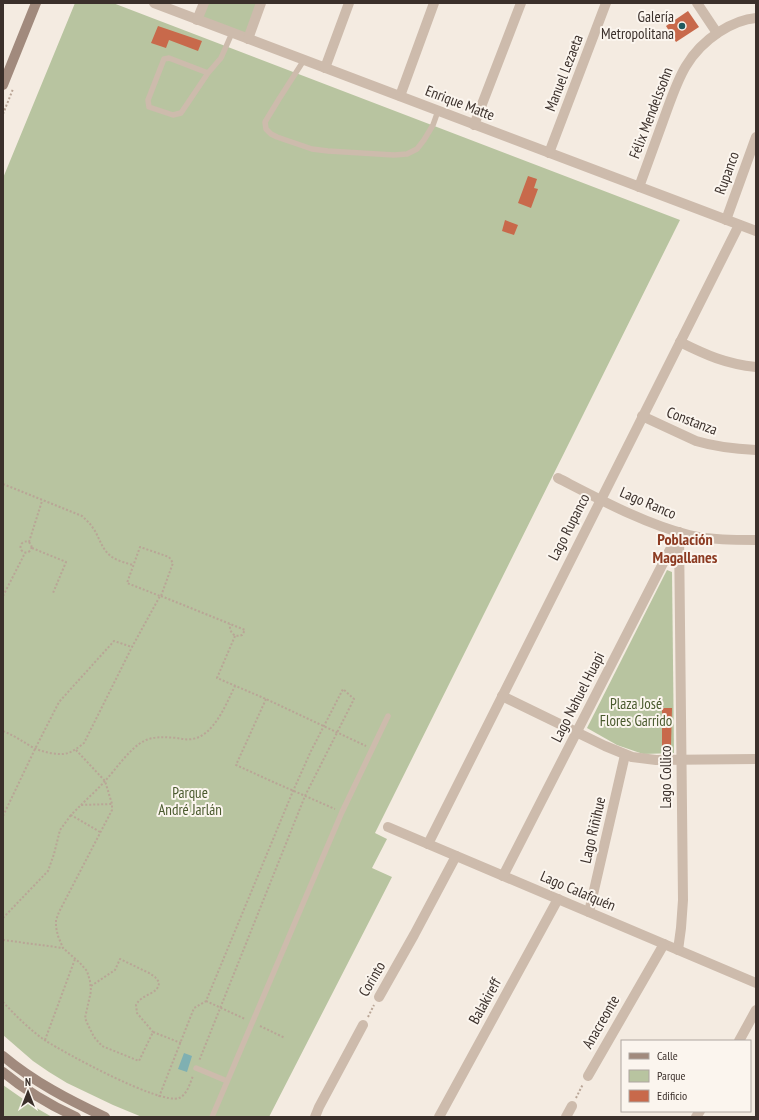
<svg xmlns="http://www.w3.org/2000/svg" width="759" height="1120" viewBox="0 0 759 1120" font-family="'PT Sans Narrow',sans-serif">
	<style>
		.green { fill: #b8c4a0 }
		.water { fill: #7fb0b2 }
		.building { fill: #c8694b }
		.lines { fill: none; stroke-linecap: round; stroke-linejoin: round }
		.path { stroke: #b9a596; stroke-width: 2; stroke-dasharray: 2 2; stroke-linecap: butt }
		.service { stroke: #cdbbac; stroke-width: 5.5 }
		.minor { stroke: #cdbbac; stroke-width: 10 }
		.secondary { stroke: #a18a7d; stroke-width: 10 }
		.poi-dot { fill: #1f5a5e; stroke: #fbf5ee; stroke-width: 1.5 }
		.labels { text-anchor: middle; stroke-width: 4; stroke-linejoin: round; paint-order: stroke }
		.poi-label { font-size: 15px; fill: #3b302b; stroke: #fbf5ee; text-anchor: end }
		.street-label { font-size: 15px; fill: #3b302b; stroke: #fbf5ee }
		.park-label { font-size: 15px; fill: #4a5a2e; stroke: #fbf5ee }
		.neighbourhood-label { font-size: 16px; font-weight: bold; fill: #8c3b22; stroke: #fbf5ee }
	</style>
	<rect width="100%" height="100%" fill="#f4ebe1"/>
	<g class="green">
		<path d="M 75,3 L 113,3 L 680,220 L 375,833 L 387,839 L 372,868 L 392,877 L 269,1117 L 142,1117 L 113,1105 L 67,1083 L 49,1072 L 33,1061 L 3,1035 L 3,178 Z"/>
		<path d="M 207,3 L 258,3 L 247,34 L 201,17 Z"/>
		<path d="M 667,570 L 672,572 L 674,753 L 643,754 L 617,745 L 587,728 Z"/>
		<path d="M 3,1085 L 33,1106 L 52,1117 L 3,1117 Z"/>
	</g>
	<path class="water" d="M 184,1053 L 192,1056 L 187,1072 L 178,1069 Z"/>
	<g class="building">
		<path d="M 688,11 L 699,27 L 676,42 L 666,26 Z"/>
		<path d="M 158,26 L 202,41 L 198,51 L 169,40 L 166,48 L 151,43 Z"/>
		<path d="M 528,176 L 537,179 L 534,188 L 538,189 L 531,208 L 518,203 Z"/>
		<path d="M 505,220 L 518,225 L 514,235 L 502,231 Z"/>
		<path d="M 662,708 L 672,708 L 671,745 L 668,750 L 662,750 Z"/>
	</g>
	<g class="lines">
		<g class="path">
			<path d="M 3,114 L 13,89"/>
			<path d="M 3,484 L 82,516 C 86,520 90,523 93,528 C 100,538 101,549 112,557 C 118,561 126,563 133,565"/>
			<circle cx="26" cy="547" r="5.5"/>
			<path d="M 29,542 L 42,501"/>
			<path d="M 32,548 L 66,562 L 53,593"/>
			<path d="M 3,596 L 25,553"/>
			<path d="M 161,596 L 245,630 L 242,635 C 234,638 229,632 230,624"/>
			<path d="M 235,636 L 217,678 L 266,699 L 366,746"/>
			<path d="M 266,699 L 236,765 L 271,781 L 335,809"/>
			<path d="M 3,731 C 15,736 23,742 34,748 C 42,752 60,756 68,753 C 74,751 79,747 84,743 L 132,647 L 160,596 L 161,596 L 173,563 L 169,557 L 140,547 L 127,583 L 160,596"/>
			<path d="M 76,750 L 105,781 L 112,804 L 112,810 L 59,912 L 56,920 L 56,927 L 58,936 L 63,948 L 80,963 L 87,971 L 90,981 L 91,991 L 85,1018 L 88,1025 L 94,1037 L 102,1046 L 139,1061 L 153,1032 L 181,1043"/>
			<path d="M 81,805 C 89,797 98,789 105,781 C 116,769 130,748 144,741 C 154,736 165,737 177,738 C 182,739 187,740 192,739 C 214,736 226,704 235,686"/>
			<path d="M 3,816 L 35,749 L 59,702 L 114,641 L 132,647"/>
			<path d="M 100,832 L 71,815 L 81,805 L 112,804"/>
			<path d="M 3,918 L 48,871 L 54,854 L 60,830 L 71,815"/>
			<path d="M 3,940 L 63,948"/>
			<path d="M 91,986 L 115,970 L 120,959 L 149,973 L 155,977 L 159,982 C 159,995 142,993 136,1005 L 137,1013 L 153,1032"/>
			<path d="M 206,1001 L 245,1019"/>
			<path d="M 3,1002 C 15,1015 31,1031 46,1041 C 65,1053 160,1105 179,1098 C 187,1095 190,1083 193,1076"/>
			<path d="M 368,1017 L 374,1005"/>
			<path d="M 260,1026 L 285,1038"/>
			<path d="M 45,1040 L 75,959"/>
			<path d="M 159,1097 L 194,1008 L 206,1001 L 293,791 L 311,751 L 343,689 L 354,699 L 305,796 L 199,1061"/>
			<path d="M 576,1098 L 583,1084"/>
		</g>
		<g class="service">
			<path d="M 304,60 L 279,99 L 265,122 L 266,129 L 271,134 L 277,137 L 312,149 L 328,151 L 394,155 L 407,154 L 417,149 L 424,140 L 433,125 L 438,111"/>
			<path d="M 208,73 L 169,58 L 164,59 L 148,100 L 149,107 L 173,115 L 181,113 L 208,73 L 221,58 L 232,33"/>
			<path d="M 196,1068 L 227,1081"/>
			<path d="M 212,1117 L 342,812 L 388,716"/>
		</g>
		<g class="minor">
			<path d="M 154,3 L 756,231"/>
			<path d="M 697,3 L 717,33"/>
			<path d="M 197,20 L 204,3"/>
			<path d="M 248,39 L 261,3"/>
			<path d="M 325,68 L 349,3"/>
			<path d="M 400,96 L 434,3"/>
			<path d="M 474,125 L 521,3"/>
			<path d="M 549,153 L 606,3"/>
			<path d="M 639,187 C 647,165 655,143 663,121 C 677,83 684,55 719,32 C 730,25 743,19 756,18"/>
			<path d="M 726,220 L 756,137"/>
			<path d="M 680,342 C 706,355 726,364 756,367"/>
			<path d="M 642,416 L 696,441 C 716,447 735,449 756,450"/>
			<path d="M 558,478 C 599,499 645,524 689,535 C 711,540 734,540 756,540"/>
			<path d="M 502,696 L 605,746 L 632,757 L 656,760 L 756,759"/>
			<path d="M 388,827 L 756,983"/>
			<path d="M 428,844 L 739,225"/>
			<path d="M 503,876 L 678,534"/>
			<path d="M 589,912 L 625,755"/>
			<path d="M 678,950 L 681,928 L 683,900 L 679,532"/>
			<path d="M 379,997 L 414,935 L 456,856"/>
			<path d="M 739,1041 L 756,1010"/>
			<path d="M 588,1076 L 664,944"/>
			<path d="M 315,1117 L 319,1107 L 363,1025"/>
			<path d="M 439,1117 L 558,899"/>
			<path d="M 566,1117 L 572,1106"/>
			<path d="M 696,1117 L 700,1111"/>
		</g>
		<g class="secondary">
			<path d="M 3,85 L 36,3"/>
			<path d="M 3,1056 C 34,1082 69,1100 105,1117"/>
			<path d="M 3,1072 C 26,1091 50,1105 76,1117"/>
		</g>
	</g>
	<circle class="poi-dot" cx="682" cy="26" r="4"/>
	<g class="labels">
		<g class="poi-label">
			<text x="674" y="22">Galería<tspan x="674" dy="17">Metropolitana</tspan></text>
		</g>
		<g class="street-label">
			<text transform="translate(564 73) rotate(-69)" y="5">Manuel Lezaeta</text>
			<text transform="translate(460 103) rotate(21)" y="5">Enrique Matte</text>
			<text transform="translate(651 113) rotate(-69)" y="5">Félix Mendelssohn</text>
			<text transform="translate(727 173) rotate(-70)" y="5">Rupanco</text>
			<text transform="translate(692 421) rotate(21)" y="5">Constanza</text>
			<text transform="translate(648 503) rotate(23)" y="5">Lago Ranco</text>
			<text transform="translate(569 527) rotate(-63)" y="5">Lago Rupanco</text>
			<text transform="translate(578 697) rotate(-63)" y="5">Lago Nahuel Huapi</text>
			<text transform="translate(666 777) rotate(-90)" y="5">Lago Collico</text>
			<text transform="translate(593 830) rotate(-77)" y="5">Lago Riñihue</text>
			<text transform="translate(578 891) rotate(23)" y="5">Lago Calafquén</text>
			<text transform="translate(372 979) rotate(-60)" y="5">Corinto</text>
			<text transform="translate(485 1001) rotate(-61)" y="5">Balakireff</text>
			<text transform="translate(601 1022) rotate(-60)" y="5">Anacreonte</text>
		</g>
		<g class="park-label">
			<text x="636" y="709">Plaza José<tspan x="636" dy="17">Flores Garrido</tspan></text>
			<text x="190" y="798">Parque<tspan x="190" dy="17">André Jarlán</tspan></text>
		</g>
		<g class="neighbourhood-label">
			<text x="685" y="545">Población<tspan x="685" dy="18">Magallanes</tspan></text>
		</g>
	</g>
	<rect width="759" height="1120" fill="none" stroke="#3b302b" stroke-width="8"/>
	<rect x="621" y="1040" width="130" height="72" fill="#fbf5ee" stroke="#aea6a0"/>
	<rect x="629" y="1053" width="20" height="6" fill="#a18a7d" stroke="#aea6a0"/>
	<text x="657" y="1060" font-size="12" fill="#3b302b">Calle</text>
	<rect x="629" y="1070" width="20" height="12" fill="#b8c4a0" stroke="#aea6a0"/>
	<text x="657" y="1080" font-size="12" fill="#3b302b">Parque</text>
	<rect x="629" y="1090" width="20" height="12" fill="#c8694b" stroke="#aea6a0"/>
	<text x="657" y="1100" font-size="12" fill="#3b302b">Edificio</text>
	<g transform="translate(28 1092)" stroke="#fbf5ee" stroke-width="3" paint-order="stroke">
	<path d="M0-3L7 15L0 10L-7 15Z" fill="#3b302b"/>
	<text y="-6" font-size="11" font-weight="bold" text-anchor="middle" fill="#3b302b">N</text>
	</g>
</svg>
